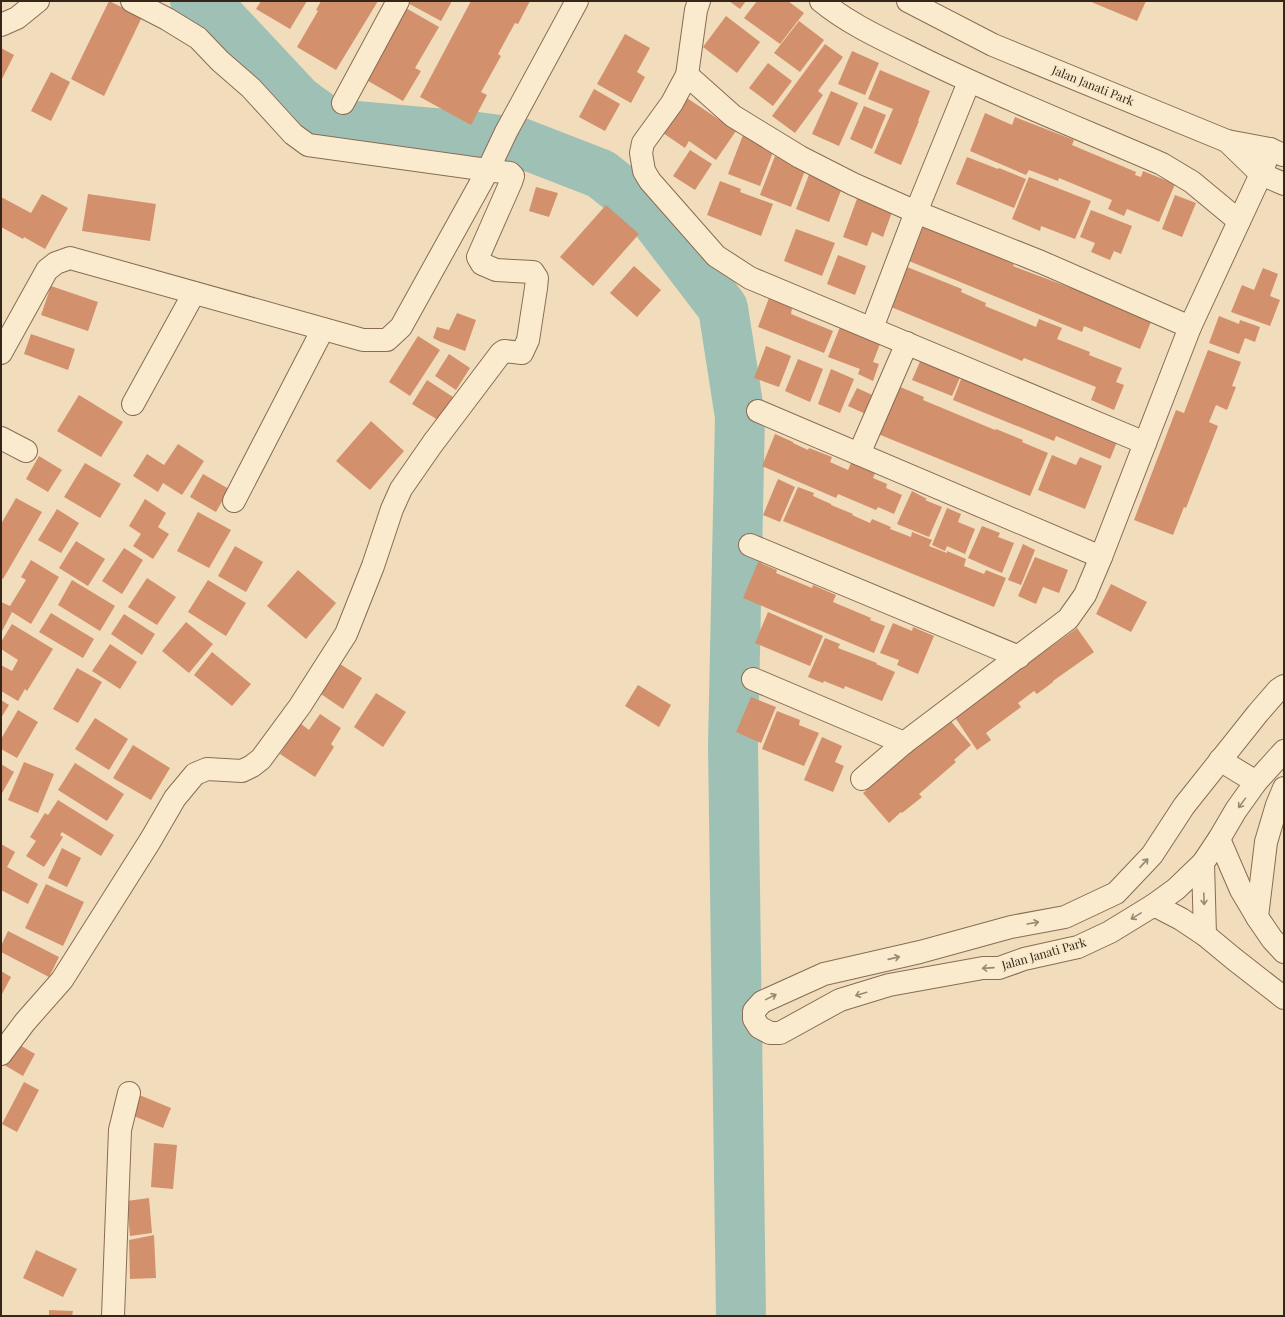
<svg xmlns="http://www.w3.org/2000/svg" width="1285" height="1317" viewBox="0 0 1285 1317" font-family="'Playfair Display',serif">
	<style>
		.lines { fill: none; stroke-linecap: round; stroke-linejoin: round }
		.river { stroke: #9fc1b5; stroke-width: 50 }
		.building { fill: #d2906d }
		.street-casing { stroke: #886c54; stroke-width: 24 }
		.street { stroke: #fbebce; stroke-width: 22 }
		.oneway { stroke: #988874 }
		.labels { text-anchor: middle; stroke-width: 4; stroke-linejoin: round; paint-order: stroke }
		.street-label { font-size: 12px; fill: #36261a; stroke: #f8e8ca }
	</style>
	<rect width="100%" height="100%" fill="#f1ddbb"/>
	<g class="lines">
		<path class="river" d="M 195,1 L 222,19 L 299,101 L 325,120 L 345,125 L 477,137 L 521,143 L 601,174 L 651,214 L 723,308 L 740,417 L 733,745 L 741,1316"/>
	</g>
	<g class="building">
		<path d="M 109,1 L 142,17 L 104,96 L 71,79 Z"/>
		<path d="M 261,1 L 307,1 L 290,29 L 256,9 Z"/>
		<path d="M 321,1 L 378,1 L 336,70 L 297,47 L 318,11 L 316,10 Z"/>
		<path d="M 404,1 L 452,1 L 441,21 Z"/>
		<path d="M 471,1 L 530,1 L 518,24 L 515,23 L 498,54 L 501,56 L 481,92 L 487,95 L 471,125 L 420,97 Z"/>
		<path d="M 729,1 L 746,1 L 740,9 Z"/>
		<path d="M 757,1 L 788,1 L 804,13 L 780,44 L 744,18 Z"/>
		<path d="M 1089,1 L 1146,1 L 1137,21 Z"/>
		<path d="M 404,7 L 439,27 L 415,68 L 421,71 L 403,101 L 363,78 Z"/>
		<path d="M 726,16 L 760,42 L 737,73 L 703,47 Z"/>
		<path d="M 799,21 L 824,40 L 800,72 L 774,53 Z"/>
		<path d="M 625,34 L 650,48 L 637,72 L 645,77 L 631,103 L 597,84 Z"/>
		<path d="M 825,44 L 843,57 L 818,91 L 823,95 L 795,133 L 772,116 Z"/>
		<path d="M 1,48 L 14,55 L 1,81 Z"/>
		<path d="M 852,51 L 879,63 L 865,95 L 838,84 Z"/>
		<path d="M 768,63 L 792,81 L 773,106 L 749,88 Z"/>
		<path d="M 880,70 L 930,91 L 918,121 L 919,121 L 901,165 L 874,153 L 893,109 L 868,99 Z"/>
		<path d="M 51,72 L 70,82 L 51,121 L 31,111 Z"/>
		<path d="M 594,89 L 620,104 L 605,131 L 579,117 Z"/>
		<path d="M 831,91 L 858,103 L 839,146 L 812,134 Z"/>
		<path d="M 687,98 L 736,131 L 716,160 L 689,141 L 685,148 L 663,133 Z"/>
		<path d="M 864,106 L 886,115 L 872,149 L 850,139 Z"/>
		<path d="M 985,113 L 1012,125 L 1015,117 L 1074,140 L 1072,145 L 1136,172 L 1135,175 L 1141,177 L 1143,171 L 1175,184 L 1159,222 L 1127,209 L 1124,216 L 1108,209 L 1112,200 L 1059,178 L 1058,181 L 1029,170 L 1026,175 L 970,151 Z"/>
		<path d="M 743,135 L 775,147 L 760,186 L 728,174 Z"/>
		<path d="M 690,150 L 712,164 L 695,190 L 673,176 Z"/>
		<path d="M 775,156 L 806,168 L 791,207 L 760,195 Z"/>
		<path d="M 967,157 L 998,169 L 999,168 L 1026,179 L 1014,208 L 956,184 Z"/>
		<path d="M 810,172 L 843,185 L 829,222 L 796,209 Z"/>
		<path d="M 1029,177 L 1091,201 L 1075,239 L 1041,226 L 1040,231 L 1012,219 Z"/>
		<path d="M 720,181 L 741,189 L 740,192 L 773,204 L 761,236 L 707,215 Z"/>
		<path d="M 536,187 L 558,193 L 549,217 L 529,211 Z"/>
		<path d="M 42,194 L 68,208 L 45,249 L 24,237 L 23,239 L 1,227 L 1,197 L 31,213 Z"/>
		<path d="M 88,194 L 156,204 L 150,241 L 82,231 Z"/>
		<path d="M 1175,195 L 1196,203 L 1182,237 L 1162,229 Z"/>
		<path d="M 858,196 L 892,212 L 883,237 L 872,232 L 867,246 L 843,237 Z"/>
		<path d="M 606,205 L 639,234 L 593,286 L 560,257 Z"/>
		<path d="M 1091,210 L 1132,226 L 1121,254 L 1114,251 L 1110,260 L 1091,252 L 1095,243 L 1080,237 Z"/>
		<path d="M 924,225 L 986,246 L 984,251 L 1014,264 L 1013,266 L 1071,288 L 1073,283 L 1153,317 L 1140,349 L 1084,326 L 1082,332 L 909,261 Z"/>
		<path d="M 796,229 L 835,243 L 822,276 L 784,261 Z"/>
		<path d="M 838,255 L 866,266 L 855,295 L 827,284 Z"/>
		<path d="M 634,266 L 661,290 L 637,317 L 610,293 Z"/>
		<path d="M 907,267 L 962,289 L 961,292 L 986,303 L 985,306 L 1036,327 L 1039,319 L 1062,328 L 1057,339 L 1090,352 L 1089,355 L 1122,368 L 1116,382 L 1124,385 L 1114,410 L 1091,400 L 1096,387 L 1024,358 L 1022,361 L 891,307 Z"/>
		<path d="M 1263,268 L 1278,274 L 1270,296 L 1280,300 L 1270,326 L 1231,312 L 1242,285 L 1254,290 Z"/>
		<path d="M 51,286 L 98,302 L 88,331 L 41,315 Z"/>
		<path d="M 769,298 L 792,308 L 791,314 L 833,331 L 824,353 L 758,327 Z"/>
		<path d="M 457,313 L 476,320 L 465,351 L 441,342 L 433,338 L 437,327 L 449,330 Z"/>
		<path d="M 1219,316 L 1239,324 L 1240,320 L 1260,327 L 1255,342 L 1245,338 L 1239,354 L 1209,343 Z"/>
		<path d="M 840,327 L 880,344 L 873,362 L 879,364 L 873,381 L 858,374 L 860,369 L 828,357 Z"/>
		<path d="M 31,334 L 75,349 L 68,370 L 24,354 Z"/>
		<path d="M 418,336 L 440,350 L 410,396 L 389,382 Z"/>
		<path d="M 766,346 L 791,356 L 779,387 L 754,378 Z"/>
		<path d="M 1208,350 L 1241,362 L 1232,386 L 1236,387 L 1227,410 L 1216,405 L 1209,422 L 1218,426 L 1186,508 L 1184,507 L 1173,535 L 1134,520 L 1176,410 L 1184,413 Z"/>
		<path d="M 449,354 L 470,368 L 456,390 L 435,376 Z"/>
		<path d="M 922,357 L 962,373 L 952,396 L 912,380 Z"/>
		<path d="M 798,359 L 823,369 L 810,402 L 785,391 Z"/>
		<path d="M 831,369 L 854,379 L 840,413 L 818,404 Z"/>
		<path d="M 963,374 L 1119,437 L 1110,459 L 1056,436 L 1054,441 L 953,400 Z"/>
		<path d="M 427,380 L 453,397 L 438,420 L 412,404 Z"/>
		<path d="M 898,386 L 924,397 L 923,400 L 995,430 L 996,429 L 1023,440 L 1022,442 L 1048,453 L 1030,496 L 878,434 Z"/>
		<path d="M 857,388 L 879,398 L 870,416 L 848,406 Z"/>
		<path d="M 79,395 L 123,422 L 101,457 L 57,431 Z"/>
		<path d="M 371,421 L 404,451 L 370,490 L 336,461 Z"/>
		<path d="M 775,434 L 793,442 L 793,443 L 808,450 L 809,448 L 832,457 L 830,462 L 848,470 L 851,463 L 875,473 L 873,478 L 887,484 L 886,488 L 902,495 L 894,514 L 878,507 L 876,510 L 838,494 L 836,498 L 762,466 Z"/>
		<path d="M 178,444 L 204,461 L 182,495 L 163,483 L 158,492 L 133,476 L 147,454 L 164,465 Z"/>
		<path d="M 1052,455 L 1076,465 L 1080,457 L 1102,466 L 1085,509 L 1038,490 Z"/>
		<path d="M 39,456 L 62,470 L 48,492 L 26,479 Z"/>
		<path d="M 85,463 L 121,484 L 100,518 L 64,497 Z"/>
		<path d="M 203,474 L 229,489 L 216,512 L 190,497 Z"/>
		<path d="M 778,479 L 795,487 L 780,522 L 763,515 Z"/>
		<path d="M 798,487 L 814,493 L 813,496 L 831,504 L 831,505 L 853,514 L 852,515 L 870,523 L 872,519 L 891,527 L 890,529 L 911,537 L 912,532 L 932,540 L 929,546 L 947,553 L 947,551 L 966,559 L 964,566 L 984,574 L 986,570 L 1006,578 L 994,607 L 783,521 Z"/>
		<path d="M 912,491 L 927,499 L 925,500 L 942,507 L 929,537 L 897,524 Z"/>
		<path d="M 16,498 L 42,512 L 3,579 L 1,578 L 1,524 Z"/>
		<path d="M 145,499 L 166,513 L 158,527 L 169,534 L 153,559 L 133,546 L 141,534 L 129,526 Z"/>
		<path d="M 947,508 L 961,514 L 958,522 L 975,529 L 965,554 L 947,546 L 945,551 L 932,545 Z"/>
		<path d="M 57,509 L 79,523 L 61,553 L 38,540 Z"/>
		<path d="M 198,512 L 231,530 L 209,568 L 177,551 Z"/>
		<path d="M 982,526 L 1000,533 L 998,537 L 1014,543 L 1002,573 L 968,558 Z"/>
		<path d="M 76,541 L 105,559 L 88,586 L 59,568 Z"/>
		<path d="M 1023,544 L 1035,550 L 1021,585 L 1008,580 Z"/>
		<path d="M 235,546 L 263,562 L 246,592 L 218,576 Z"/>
		<path d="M 124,548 L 143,560 L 122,594 L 102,581 Z"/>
		<path d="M 1035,557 L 1068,570 L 1059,593 L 1043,587 L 1036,604 L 1018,596 Z"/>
		<path d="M 31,560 L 59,577 L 31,624 L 12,612 L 1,633 L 1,602 L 10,606 L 26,580 L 21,577 Z"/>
		<path d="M 758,562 L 777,570 L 776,573 L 812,588 L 813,585 L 836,595 L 833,602 L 871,618 L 870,620 L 885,626 L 874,653 L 743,598 Z"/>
		<path d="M 298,570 L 336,603 L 306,639 L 267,606 Z"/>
		<path d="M 147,578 L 176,597 L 157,625 L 128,607 Z"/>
		<path d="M 72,580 L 115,606 L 100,631 L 58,605 Z"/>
		<path d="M 208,580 L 246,603 L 226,636 L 188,612 Z"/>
		<path d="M 1111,584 L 1147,602 L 1131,632 L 1096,614 Z"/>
		<path d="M 768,612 L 823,636 L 810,666 L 755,643 Z"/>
		<path d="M 51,613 L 94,639 L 83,658 L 39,632 Z"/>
		<path d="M 124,614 L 155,634 L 142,655 L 111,634 Z"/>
		<path d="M 186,622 L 213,644 L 189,673 L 162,651 Z"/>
		<path d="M 893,623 L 912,631 L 913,627 L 934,636 L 918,674 L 897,665 L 899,660 L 880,653 Z"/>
		<path d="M 12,624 L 53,649 L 27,691 L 25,689 L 18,701 L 1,691 L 1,665 L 12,671 L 18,660 L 1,649 L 1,642 Z"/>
		<path d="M 1077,628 L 1094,652 L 1053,681 L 1053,682 L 1037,694 L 1034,691 L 1018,703 L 1021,707 L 986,733 L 991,740 L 977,750 L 954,716 Z"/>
		<path d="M 825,638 L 840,644 L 838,648 L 877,663 L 876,664 L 895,672 L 882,701 L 845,686 L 844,689 L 824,681 L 823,683 L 808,677 Z"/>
		<path d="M 110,644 L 137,662 L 120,689 L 92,671 Z"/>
		<path d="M 212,652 L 251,684 L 232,706 L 194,675 Z"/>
		<path d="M 337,662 L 362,678 L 343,709 L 318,692 Z"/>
		<path d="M 77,668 L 102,682 L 78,723 L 53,709 Z"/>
		<path d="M 638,685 L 671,705 L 659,727 L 625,706 Z"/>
		<path d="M 376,693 L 406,712 L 383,747 L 354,727 Z"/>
		<path d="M 751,697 L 776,707 L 761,743 L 736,732 Z"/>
		<path d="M 1,700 L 9,705 L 1,718 Z"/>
		<path d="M 18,710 L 38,722 L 17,758 L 1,749 L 1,739 Z"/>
		<path d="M 777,711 L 800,720 L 799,725 L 819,733 L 804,766 L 762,749 Z"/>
		<path d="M 320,714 L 341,728 L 331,744 L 334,747 L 315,777 L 280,754 L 300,723 L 309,730 Z"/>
		<path d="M 95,718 L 128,739 L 109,770 L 75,749 Z"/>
		<path d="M 949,719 L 971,745 L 954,760 L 956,762 L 919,794 L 922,797 L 902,813 L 901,812 L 889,823 L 863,793 Z"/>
		<path d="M 822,737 L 842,746 L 835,762 L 844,766 L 833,792 L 804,780 Z"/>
		<path d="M 133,745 L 170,768 L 151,800 L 113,778 Z"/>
		<path d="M 24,762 L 54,774 L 38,813 L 8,800 Z"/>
		<path d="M 75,763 L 124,794 L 107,821 L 58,790 Z"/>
		<path d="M 1,764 L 14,772 L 1,795 Z"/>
		<path d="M 58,800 L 114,835 L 101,856 L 62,832 L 60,835 L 63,837 L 44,867 L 26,856 L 36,841 L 30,837 L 45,813 L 48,815 Z"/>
		<path d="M 1,844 L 15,852 L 7,867 L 38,884 L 28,904 L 1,890 Z"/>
		<path d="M 62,848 L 81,858 L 67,887 L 48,878 Z"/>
		<path d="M 46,884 L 84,902 L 63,946 L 25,928 Z"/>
		<path d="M 8,931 L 59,957 L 49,977 L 1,952 L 1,946 Z"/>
		<path d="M 1,971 L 11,977 L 1,996 Z"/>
		<path d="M 13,1041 L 35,1054 L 23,1076 L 1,1063 Z"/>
		<path d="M 24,1082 L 39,1090 L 17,1132 L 2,1124 Z"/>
		<path d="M 137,1094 L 171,1108 L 163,1128 L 129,1114 Z"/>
		<path d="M 154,1143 L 177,1145 L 173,1189 L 151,1187 Z"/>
		<path d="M 149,1198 L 152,1233 L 130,1236 L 127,1201 Z"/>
		<path d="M 154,1235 L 156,1278 L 130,1279 L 129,1240 Z"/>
		<path d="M 36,1250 L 77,1269 L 63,1297 L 23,1278 Z"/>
		<path d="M 49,1310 L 73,1311 L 72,1316 L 49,1316 Z"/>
	</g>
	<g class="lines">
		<defs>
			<g id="street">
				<path d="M 699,1 L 696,10 L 687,75 L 672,103 L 643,143 L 641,153 L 644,171 L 650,181 L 716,256 L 750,278 L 1145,443"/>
				<path d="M 821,1 C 850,25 887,41 921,58 C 1000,97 1081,129 1162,164 L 1192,182 L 1239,221"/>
				<path d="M 908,1 L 993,45 L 1227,141 L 1270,149 L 1283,155"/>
				<path d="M 1,25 L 17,18 L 38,1"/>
				<path d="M 687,75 L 733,116 L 800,157 L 853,184 L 916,212 L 1041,262 L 1190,327"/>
				<path d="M 343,103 L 398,1"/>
				<path d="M 1227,141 L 1261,174 L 1284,184"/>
				<path d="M 872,328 L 916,212 L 969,82"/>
				<path d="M 1,353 L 47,270 L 56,263 L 70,258 L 363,340 L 387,340 L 401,327 L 488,170 L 506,132 L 577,1"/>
				<path d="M 133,404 L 194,293"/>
				<path d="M 758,411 L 1101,557"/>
				<path d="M 1,438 L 26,451"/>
				<path d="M 859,454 L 907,343"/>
				<path d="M 234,501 L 323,329"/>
				<path d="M 750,545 L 1019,657"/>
				<path d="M 753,679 L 904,743"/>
				<path d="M 1284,686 L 1278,690 L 1258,713 L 1184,806 L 1152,855 L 1116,893 L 1065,917 L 1011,927 L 920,952 L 824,974 L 762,1002 L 754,1011 L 754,1019 L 759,1027 L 770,1033 L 780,1033 L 840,1000 L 889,985 L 983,968 L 999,968 L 1024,959 L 1078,947 L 1110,932 L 1154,905 L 1176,889 L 1203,863 L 1219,839 L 1236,810 L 1256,782 L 1284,751"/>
				<path d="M 1220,760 L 1256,782"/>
				<path d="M 862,779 L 904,743 L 1068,619 L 1085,595 L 1101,557 L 1190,327 L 1261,174 L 1270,149"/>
				<path d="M 1284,788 L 1277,805 L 1266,842 L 1257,917 L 1272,939 L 1284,952"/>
				<path d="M 1219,839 L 1241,890 L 1257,917"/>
				<path d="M 1203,863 L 1205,935"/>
				<path d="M 1154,905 L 1181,919 L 1205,935 L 1234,959 L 1284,998"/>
				<path d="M 1,1054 L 25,1022 L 62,980 L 150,841 L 175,798 L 195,774 L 207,769 L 242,771 L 252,766 L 261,759 L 300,706 L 346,634 L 373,566 L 392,509 L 401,489 L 433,443 L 501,353 L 504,351 L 522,353 L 528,340 L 536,288 L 537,278 L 533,272 L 496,270 L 482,264 L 478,257 L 511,182 L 513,176 L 510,173 L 308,145 L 293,134 L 251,88 L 220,61 L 198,38 L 167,19 L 132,1"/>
				<path d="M 113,1316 L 120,1130 L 129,1093"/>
			</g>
		</defs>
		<use href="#street" class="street-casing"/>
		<use href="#street" class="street"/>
	</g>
	<defs><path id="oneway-shaft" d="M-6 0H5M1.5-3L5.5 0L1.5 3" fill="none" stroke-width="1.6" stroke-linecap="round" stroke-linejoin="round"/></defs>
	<g class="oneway">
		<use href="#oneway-shaft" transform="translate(1242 803) rotate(126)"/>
		<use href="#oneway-shaft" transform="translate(1144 863) rotate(-47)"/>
		<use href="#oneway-shaft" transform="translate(1204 899) rotate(88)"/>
		<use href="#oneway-shaft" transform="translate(1136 916) rotate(149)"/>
		<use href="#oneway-shaft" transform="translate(1033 923) rotate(-10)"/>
		<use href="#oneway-shaft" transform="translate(894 958) rotate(-13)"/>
		<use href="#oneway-shaft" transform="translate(988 968) rotate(176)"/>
		<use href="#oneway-shaft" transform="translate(861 994) rotate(163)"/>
		<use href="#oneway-shaft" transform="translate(771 997) rotate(-26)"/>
	</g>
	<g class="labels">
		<g class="street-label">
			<text transform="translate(1093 86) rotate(22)" y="4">Jalan Janati Park</text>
			<text transform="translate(1044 954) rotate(-16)" y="4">Jalan Janati Park</text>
		</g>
	</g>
	<rect width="1285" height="1317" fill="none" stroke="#36261a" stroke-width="4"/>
</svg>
